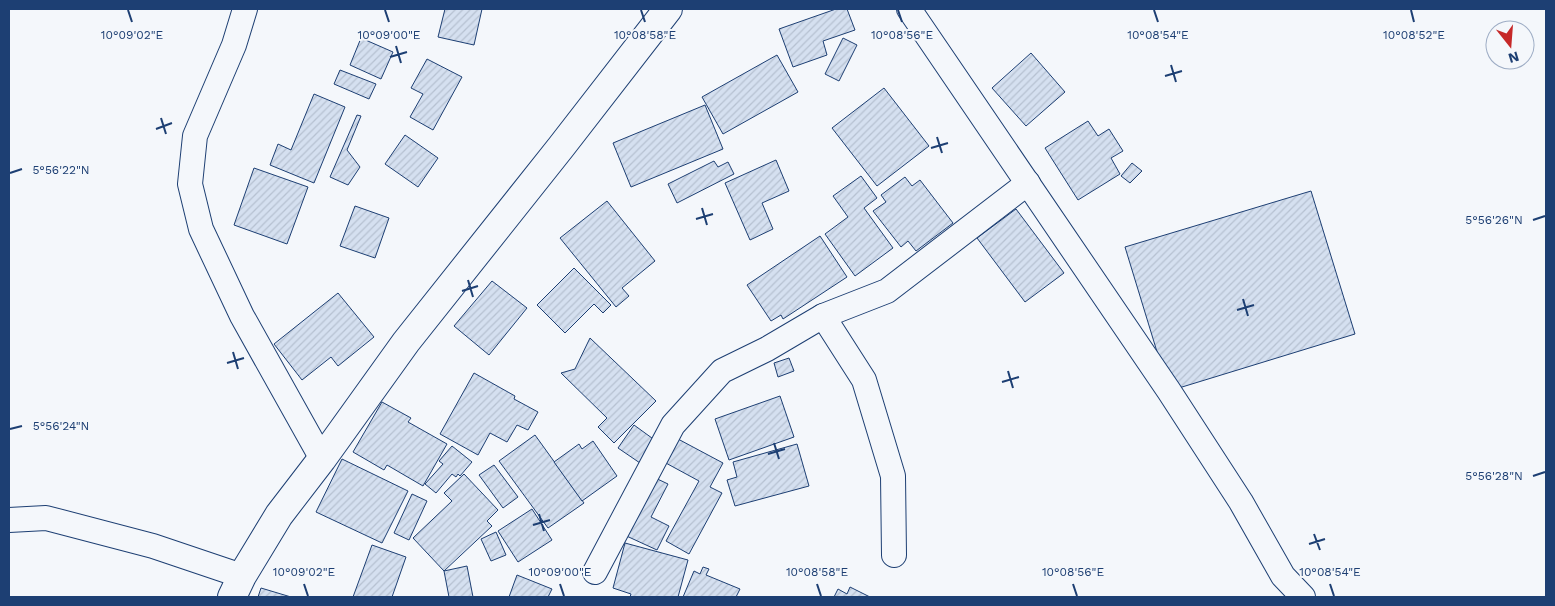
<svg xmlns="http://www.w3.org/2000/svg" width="1555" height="606" viewBox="0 0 1555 606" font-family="'Work Sans',sans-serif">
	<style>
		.building { fill: url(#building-hatch); stroke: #1d3f73 }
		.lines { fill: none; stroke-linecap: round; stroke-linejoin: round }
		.street-casing { stroke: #1d3f73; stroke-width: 26 }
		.secondary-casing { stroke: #1d3f73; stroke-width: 30 }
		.street { stroke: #f4f7fb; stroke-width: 24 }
		.secondary { stroke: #f4f7fb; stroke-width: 28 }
		.ticks { fill: none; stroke: #1d3f73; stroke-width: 2 }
		.ticks-label { font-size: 12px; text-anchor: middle; fill: #1d3f73; stroke: #f4f7fb; stroke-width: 4; stroke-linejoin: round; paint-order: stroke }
	</style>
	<defs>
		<pattern id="building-hatch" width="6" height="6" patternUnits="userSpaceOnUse" patternTransform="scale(1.25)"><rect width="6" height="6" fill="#d5e0f0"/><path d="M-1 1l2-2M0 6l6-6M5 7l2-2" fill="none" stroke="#b6c1d1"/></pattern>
	</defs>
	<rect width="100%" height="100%" fill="#f4f7fb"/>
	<g class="building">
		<path d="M 445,9 L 482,9 L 474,45 L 438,37 Z"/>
		<path d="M 836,9 L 847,9 L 855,30 L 823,41 L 827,55 L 793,67 L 779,29 Z"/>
		<path d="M 361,38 L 393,52 L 381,79 L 350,65 Z"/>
		<path d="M 843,38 L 857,45 L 839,81 L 825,74 Z"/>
		<path d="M 1031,53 L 1065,92 L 1026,126 L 992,88 Z"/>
		<path d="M 777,55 L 798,92 L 723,134 L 702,97 Z"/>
		<path d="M 427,59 L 462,77 L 433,130 L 410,117 L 423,94 L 411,88 Z"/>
		<path d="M 340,70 L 376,84 L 369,99 L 334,84 Z"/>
		<path d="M 884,88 L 929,146 L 877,186 L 832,128 Z"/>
		<path d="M 314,94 L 345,107 L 314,183 L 270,165 L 278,144 L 291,150 Z"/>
		<path d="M 705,105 L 723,149 L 631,187 L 613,143 Z"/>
		<path d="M 357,115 L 361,116 L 347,150 L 360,167 L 348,185 L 330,177 Z"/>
		<path d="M 1088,121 L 1098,136 L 1109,129 L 1123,151 L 1111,158 L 1120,174 L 1078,200 L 1045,148 Z"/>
		<path d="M 405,135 L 438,158 L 418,187 L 385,164 Z"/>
		<path d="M 776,160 L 789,191 L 762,203 L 773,229 L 750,240 L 725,183 Z"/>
		<path d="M 714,161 L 718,167 L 728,162 L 734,174 L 677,203 L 668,184 Z"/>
		<path d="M 1132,163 L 1142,171 L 1130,183 L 1121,176 Z"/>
		<path d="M 254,168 L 308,187 L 287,244 L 234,225 Z"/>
		<path d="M 861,176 L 877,198 L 864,208 L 893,248 L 855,276 L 825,234 L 848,217 L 833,196 Z"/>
		<path d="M 905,177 L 912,186 L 920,180 L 953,223 L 916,251 L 908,241 L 901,247 L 873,211 L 886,202 L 881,195 Z"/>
		<path d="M 1311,191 L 1355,334 L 1169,391 L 1125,247 Z"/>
		<path d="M 607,201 L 655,261 L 622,288 L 629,296 L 616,307 L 560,238 Z"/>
		<path d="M 355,206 L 389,218 L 375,258 L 340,246 Z"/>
		<path d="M 1016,209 L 1064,273 L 1025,302 L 977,238 Z"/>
		<path d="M 820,236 L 847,277 L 783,319 L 781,315 L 771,321 L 747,285 Z"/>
		<path d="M 574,268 L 611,305 L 603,313 L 594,304 L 565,333 L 537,305 Z"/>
		<path d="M 492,281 L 527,308 L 489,355 L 454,326 Z"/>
		<path d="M 338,293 L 374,337 L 338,366 L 331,357 L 302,380 L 274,344 Z"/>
		<path d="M 590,338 L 656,401 L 614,443 L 598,427 L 607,418 L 561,373 L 575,369 Z"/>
		<path d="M 789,358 L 794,371 L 778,377 L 774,363 Z"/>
		<path d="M 474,373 L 515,396 L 514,399 L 538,412 L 528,430 L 517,425 L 507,442 L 490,433 L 478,455 L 440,434 Z"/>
		<path d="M 780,396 L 794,437 L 729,460 L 715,419 Z"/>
		<path d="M 382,402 L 411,418 L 408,422 L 447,444 L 423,486 L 387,465 L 384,470 L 353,452 Z"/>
		<path d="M 634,425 L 656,441 L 640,463 L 618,448 Z"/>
		<path d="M 535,435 L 584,503 L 548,528 L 499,461 Z"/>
		<path d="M 678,439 L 723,463 L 710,487 L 722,493 L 689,554 L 666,541 L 699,481 L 664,462 Z"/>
		<path d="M 593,441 L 617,476 L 582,501 L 554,462 L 579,444 L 582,449 Z"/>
		<path d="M 797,444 L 809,486 L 735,506 L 727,480 L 737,477 L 733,462 Z"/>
		<path d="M 452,446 L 472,462 L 460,476 L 458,474 L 456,477 L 452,474 L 436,493 L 425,484 L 443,464 L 439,461 Z"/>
		<path d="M 342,459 L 408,491 L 382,543 L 316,512 Z"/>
		<path d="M 494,465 L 518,497 L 503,508 L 479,475 Z"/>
		<path d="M 464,474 L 498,510 L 487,521 L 492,526 L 444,571 L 413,538 L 452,501 L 444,493 Z"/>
		<path d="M 649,475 L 668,484 L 651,517 L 669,526 L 657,550 L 620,533 Z"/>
		<path d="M 412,494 L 427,501 L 409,540 L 394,533 Z"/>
		<path d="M 532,509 L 552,540 L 518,562 L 498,531 Z"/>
		<path d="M 496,532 L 506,555 L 491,561 L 481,539 Z"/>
		<path d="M 625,543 L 688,560 L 678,597 L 630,597 L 631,594 L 613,588 Z"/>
		<path d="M 372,545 L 406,557 L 392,597 L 353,597 Z"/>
		<path d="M 467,566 L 473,597 L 449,597 L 444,571 Z"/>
		<path d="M 703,567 L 709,569 L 706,575 L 740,589 L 736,597 L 683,597 L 694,571 L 700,574 Z"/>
		<path d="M 517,575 L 552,589 L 548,597 L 509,597 Z"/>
		<path d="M 850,587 L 870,597 L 834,597 L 838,589 L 847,594 Z"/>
		<path d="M 261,588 L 291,597 L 258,597 Z"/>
	</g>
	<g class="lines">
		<defs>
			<g id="street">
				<path d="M 245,9 L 234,45 L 195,136 L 190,184 L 201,229 L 242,316 L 322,459"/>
				<path d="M 909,9 L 1169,391 L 1241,502 L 1283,576 L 1303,597"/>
				<path d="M 823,316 L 864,380 L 893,476 L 894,555"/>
				<path d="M 9,520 L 46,518 L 153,546 L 242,576"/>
				<path d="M 595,572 L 673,425 L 722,371 L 767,349 L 823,316 L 887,291 L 1028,183"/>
			</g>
			<path id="secondary" d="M 232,597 L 242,576 L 279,515 L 322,459 L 406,342 L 561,147 L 668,9"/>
		</defs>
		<use href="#street" class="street-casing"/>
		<use href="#secondary" class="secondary-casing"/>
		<use href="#street" class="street"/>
		<use href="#secondary" class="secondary"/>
	</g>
	<path class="ticks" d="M 128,10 L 132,22M 385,10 L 389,22M 641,10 L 645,22M 898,10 L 902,22M 1154,10 L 1158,22M 1411,10 L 1414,22M 396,46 L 401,63M 390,57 L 407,52M 1171,65 L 1176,82M 1165,76 L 1182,71M 161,118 L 166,134M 156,129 L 172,123M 937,137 L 942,153M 931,148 L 948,143M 10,173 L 22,169M 702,208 L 707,225M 696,219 L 713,214M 1533,220 L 1545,216M 468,280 L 473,297M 462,291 L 478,286M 1243,299 L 1248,316M 1237,310 L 1254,305M 233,352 L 238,369M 227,363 L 244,358M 1008,371 L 1013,388M 1002,382 L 1019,377M 10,429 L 22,426M 774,443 L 779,459M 768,454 L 785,449M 1533,476 L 1545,472M 539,514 L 544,531M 533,525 L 550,520M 1314,534 L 1320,550M 1309,544 L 1325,539M 304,584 L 308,596M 560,584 L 564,596M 817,584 L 821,596M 1073,584 L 1077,596M 1330,584 L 1334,596"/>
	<g class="ticks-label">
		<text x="132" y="39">10°09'02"E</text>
		<text x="389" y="39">10°09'00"E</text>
		<text x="645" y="39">10°08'58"E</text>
		<text x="902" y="39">10°08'56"E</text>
		<text x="1158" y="39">10°08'54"E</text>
		<text x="1414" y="39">10°08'52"E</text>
		<text x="61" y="174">5°56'22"N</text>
		<text x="1494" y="224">5°56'26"N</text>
		<text x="61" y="430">5°56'24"N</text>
		<text x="1494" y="480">5°56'28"N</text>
		<text x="304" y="576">10°09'02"E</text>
		<text x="560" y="576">10°09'00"E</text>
		<text x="817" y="576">10°08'58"E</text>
		<text x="1073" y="576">10°08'56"E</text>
		<text x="1330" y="576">10°08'54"E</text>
	</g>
	<rect width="1555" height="606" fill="none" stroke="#1d3f73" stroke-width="20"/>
	<g transform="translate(1510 45) rotate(163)"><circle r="24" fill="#f4f7fb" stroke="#9eadc5"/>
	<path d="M0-4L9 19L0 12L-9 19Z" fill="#c62828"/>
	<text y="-8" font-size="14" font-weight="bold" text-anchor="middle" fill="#1d3f73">N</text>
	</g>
</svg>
